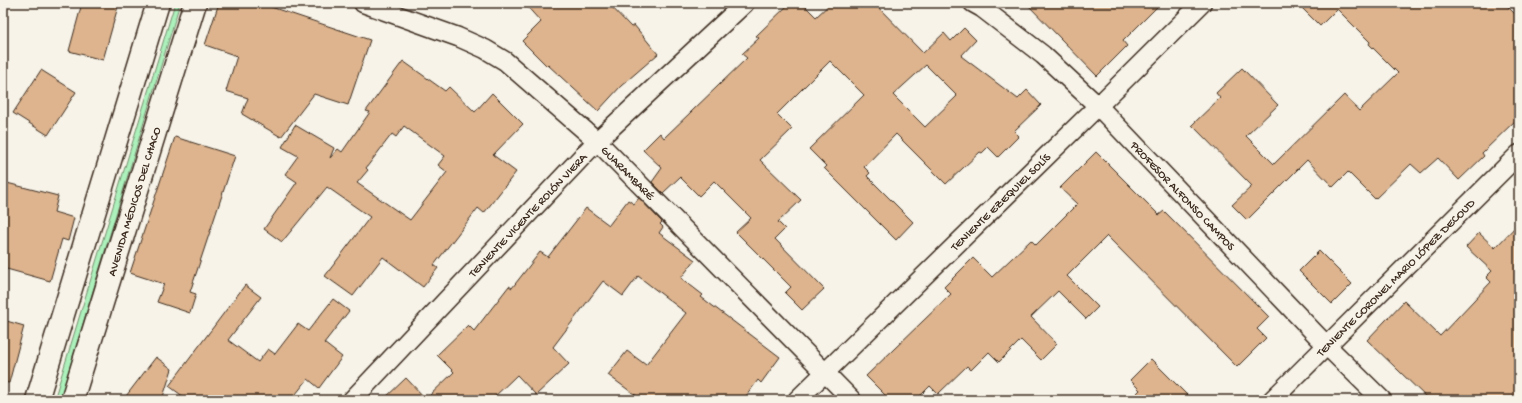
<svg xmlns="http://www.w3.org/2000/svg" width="1522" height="403" viewBox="0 0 1522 403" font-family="'Gochi Hand',sans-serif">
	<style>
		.green { fill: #acf1bc; stroke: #748e6d }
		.building { fill: #ddb48e; stroke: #3b2a1e; fill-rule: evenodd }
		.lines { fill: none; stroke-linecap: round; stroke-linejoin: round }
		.minor-casing { stroke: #3b2a1e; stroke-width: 21 }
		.primary-casing { stroke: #3b2a1e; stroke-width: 25 }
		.minor { stroke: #f7f3e8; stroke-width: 18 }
		.primary { stroke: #f7f3e8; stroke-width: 22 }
		.labels { text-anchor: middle; stroke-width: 4; stroke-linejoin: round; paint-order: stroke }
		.street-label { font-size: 12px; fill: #3b2a1e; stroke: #f7f3e8 }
	</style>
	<rect width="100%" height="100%" fill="#f7f3e8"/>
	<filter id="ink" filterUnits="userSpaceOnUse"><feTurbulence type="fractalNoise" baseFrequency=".025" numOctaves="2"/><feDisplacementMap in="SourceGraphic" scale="8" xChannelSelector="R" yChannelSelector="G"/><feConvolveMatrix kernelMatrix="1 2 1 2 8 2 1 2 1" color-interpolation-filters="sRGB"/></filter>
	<g filter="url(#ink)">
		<path class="green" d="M 175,3 L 180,3 L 60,400 L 54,400 Z"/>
		<g class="building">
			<path d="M 82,3 L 119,3 L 103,60 L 69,51 Z"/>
			<path d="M 219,3 L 259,3 L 370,40 L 348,105 L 314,94 L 281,137 L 242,114 L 248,98 L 226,91 L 237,56 L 205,45 Z"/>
			<path d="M 524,3 L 608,3 L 631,27 L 634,25 L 658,54 L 621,86 L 598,111 L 548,65 L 547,66 L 522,41 L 541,22 Z"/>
			<path d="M 790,3 L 802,3 L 816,17 L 831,3 L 874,3 L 923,53 L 944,33 L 951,41 L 964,28 L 976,40 L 961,56 L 1018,99 L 1027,90 L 1041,105 L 1014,131 L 1019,136 L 998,157 L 988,147 L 982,153 L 980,152 L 946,184 L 896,134 L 864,167 L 870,173 L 867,176 L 913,222 L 896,240 L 824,168 L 826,166 L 809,149 L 864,95 L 830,61 L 777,114 L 792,129 L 760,160 L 801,200 L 778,222 L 785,229 L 775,239 L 824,289 L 802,310 L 785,293 L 791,287 L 736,232 L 751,218 L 714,181 L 699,196 L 680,177 L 663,193 L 652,182 L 662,168 L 643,150 L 660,133 L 664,138 L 747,58 L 742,54 L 759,38 L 756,36 ZM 926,65 L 957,96 L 925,127 L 893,95 Z"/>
			<path d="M 1026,3 L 1161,3 L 1123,41 L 1127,46 L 1097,76 Z"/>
			<path d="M 1297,3 L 1504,3 L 1519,18 L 1519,117 L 1482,153 L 1484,156 L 1459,180 L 1438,158 L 1421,173 L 1411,164 L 1375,199 L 1348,172 L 1333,187 L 1307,160 L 1247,220 L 1232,205 L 1252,186 L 1192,125 L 1220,98 L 1216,93 L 1242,68 L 1278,105 L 1246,136 L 1274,164 L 1344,95 L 1359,111 L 1398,73 L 1369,44 L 1370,42 L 1337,9 L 1320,26 Z"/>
			<path d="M 403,61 L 445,91 L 449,87 L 475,112 L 492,93 L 523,124 L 493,155 L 516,172 L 484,213 L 478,208 L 434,265 L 438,268 L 423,287 L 383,257 L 353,296 L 325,276 L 370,217 L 327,187 L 282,242 L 264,229 L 297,182 L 285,174 L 298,156 L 282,147 L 295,125 L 334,148 L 330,158 L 338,149 L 342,152 L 370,112 L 366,111 ZM 404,126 L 445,156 L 438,165 L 447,172 L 410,220 L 357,183 L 368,170 L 366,168 L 392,134 L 396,137 Z"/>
			<path d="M 41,70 L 76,92 L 48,135 L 13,113 Z"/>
			<path d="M 175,137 L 235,156 L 190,292 L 196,294 L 190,313 L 157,302 L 164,284 L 130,273 Z"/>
			<path d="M 1096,152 L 1159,215 L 1164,211 L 1269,317 L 1257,329 L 1266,338 L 1237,367 L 1107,236 L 1067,276 L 1098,307 L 1086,319 L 1058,291 L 1031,317 L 1057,344 L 1041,360 L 1021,340 L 999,362 L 989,352 L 971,370 L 967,366 L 938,394 L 930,386 L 916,400 L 890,400 L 866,376 L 951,294 L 944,287 L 973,258 L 992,277 L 1031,240 L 1036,245 L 1077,204 L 1060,188 Z"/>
			<path d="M 3,182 L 58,196 L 54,212 L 74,218 L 68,241 L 62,239 L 50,281 L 3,268 Z"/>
			<path d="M 639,198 L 662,222 L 660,224 L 663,227 L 659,233 L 695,260 L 681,278 L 703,295 L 701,297 L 780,357 L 761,383 L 758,380 L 743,400 L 642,400 L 608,375 L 627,351 L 646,365 L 686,313 L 638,276 L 623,296 L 603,281 L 553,347 L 569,364 L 536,395 L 517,375 L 491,400 L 383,400 L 406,378 L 426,399 L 454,372 L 437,355 L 468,325 L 474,331 L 509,286 L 512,288 L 540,252 L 548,257 L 586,208 L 609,225 L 628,200 L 634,204 Z"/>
			<path d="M 1519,223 L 1519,400 L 1429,400 L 1367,340 L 1404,301 L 1440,336 L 1491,282 L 1486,277 L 1492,271 L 1466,247 L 1479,233 L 1495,248 Z"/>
			<path d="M 1319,251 L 1352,284 L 1332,304 L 1299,271 Z"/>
			<path d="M 245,285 L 261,297 L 228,340 L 258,362 L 268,349 L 275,354 L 298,324 L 308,331 L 333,299 L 349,311 L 324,343 L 342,357 L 319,388 L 308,379 L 291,400 L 188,400 L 169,386 Z"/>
			<path d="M 3,320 L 24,326 L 9,383 L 3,382 Z"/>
			<path d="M 156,357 L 172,369 L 162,400 L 123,400 Z"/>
			<path d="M 1151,359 L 1192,400 L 1130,400 L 1140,390 L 1130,380 Z"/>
		</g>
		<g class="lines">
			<defs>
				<g id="minor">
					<path id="s1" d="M 363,3 L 458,37 L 485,49 L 505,61 L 597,141 L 852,400"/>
					<path id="s2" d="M 973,3 L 982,8 L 1043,55 L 1098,106 L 1327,346 L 1382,400"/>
					<path id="s3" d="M 352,400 L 597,141 L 745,3"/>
					<path id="s4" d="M 797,400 L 1098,106 L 1202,3"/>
					<path id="s5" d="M 1272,400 L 1519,154"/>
				</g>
				<g id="primary">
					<path d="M 37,400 L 158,3"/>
					<path id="s6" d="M 72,400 L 195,3"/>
				</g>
			</defs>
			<use href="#minor" class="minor-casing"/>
			<use href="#primary" class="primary-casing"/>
			<use href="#minor" class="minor"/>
			<use href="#primary" class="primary"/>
		</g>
	</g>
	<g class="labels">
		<g class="street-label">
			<text dy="4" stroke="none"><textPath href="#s1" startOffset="320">GUARAMBARÉ</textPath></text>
			<text dy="4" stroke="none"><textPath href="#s2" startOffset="286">PROFESOR ALFONSO CAMPOS</textPath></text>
			<text dy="4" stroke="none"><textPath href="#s6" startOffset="208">AVENIDA MÉDICOS DEL CHACO</textPath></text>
			<text dy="4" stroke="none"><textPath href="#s4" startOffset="284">TENIENTE EZEQUIEL SOLÍS</textPath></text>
			<text dy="4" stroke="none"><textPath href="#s3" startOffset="255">TENIENTE VICENTE ROLÓN VIERA</textPath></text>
			<text dy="4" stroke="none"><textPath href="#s5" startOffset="174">TENIENTE CORONEL MARIO LÓPEZ DECOUD</textPath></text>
		</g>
	</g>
	<rect width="1522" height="403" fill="none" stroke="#f7f3e8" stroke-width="16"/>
	<rect x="8" y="8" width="1506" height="387" fill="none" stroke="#3b2a1e" stroke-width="1.5" filter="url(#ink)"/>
</svg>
